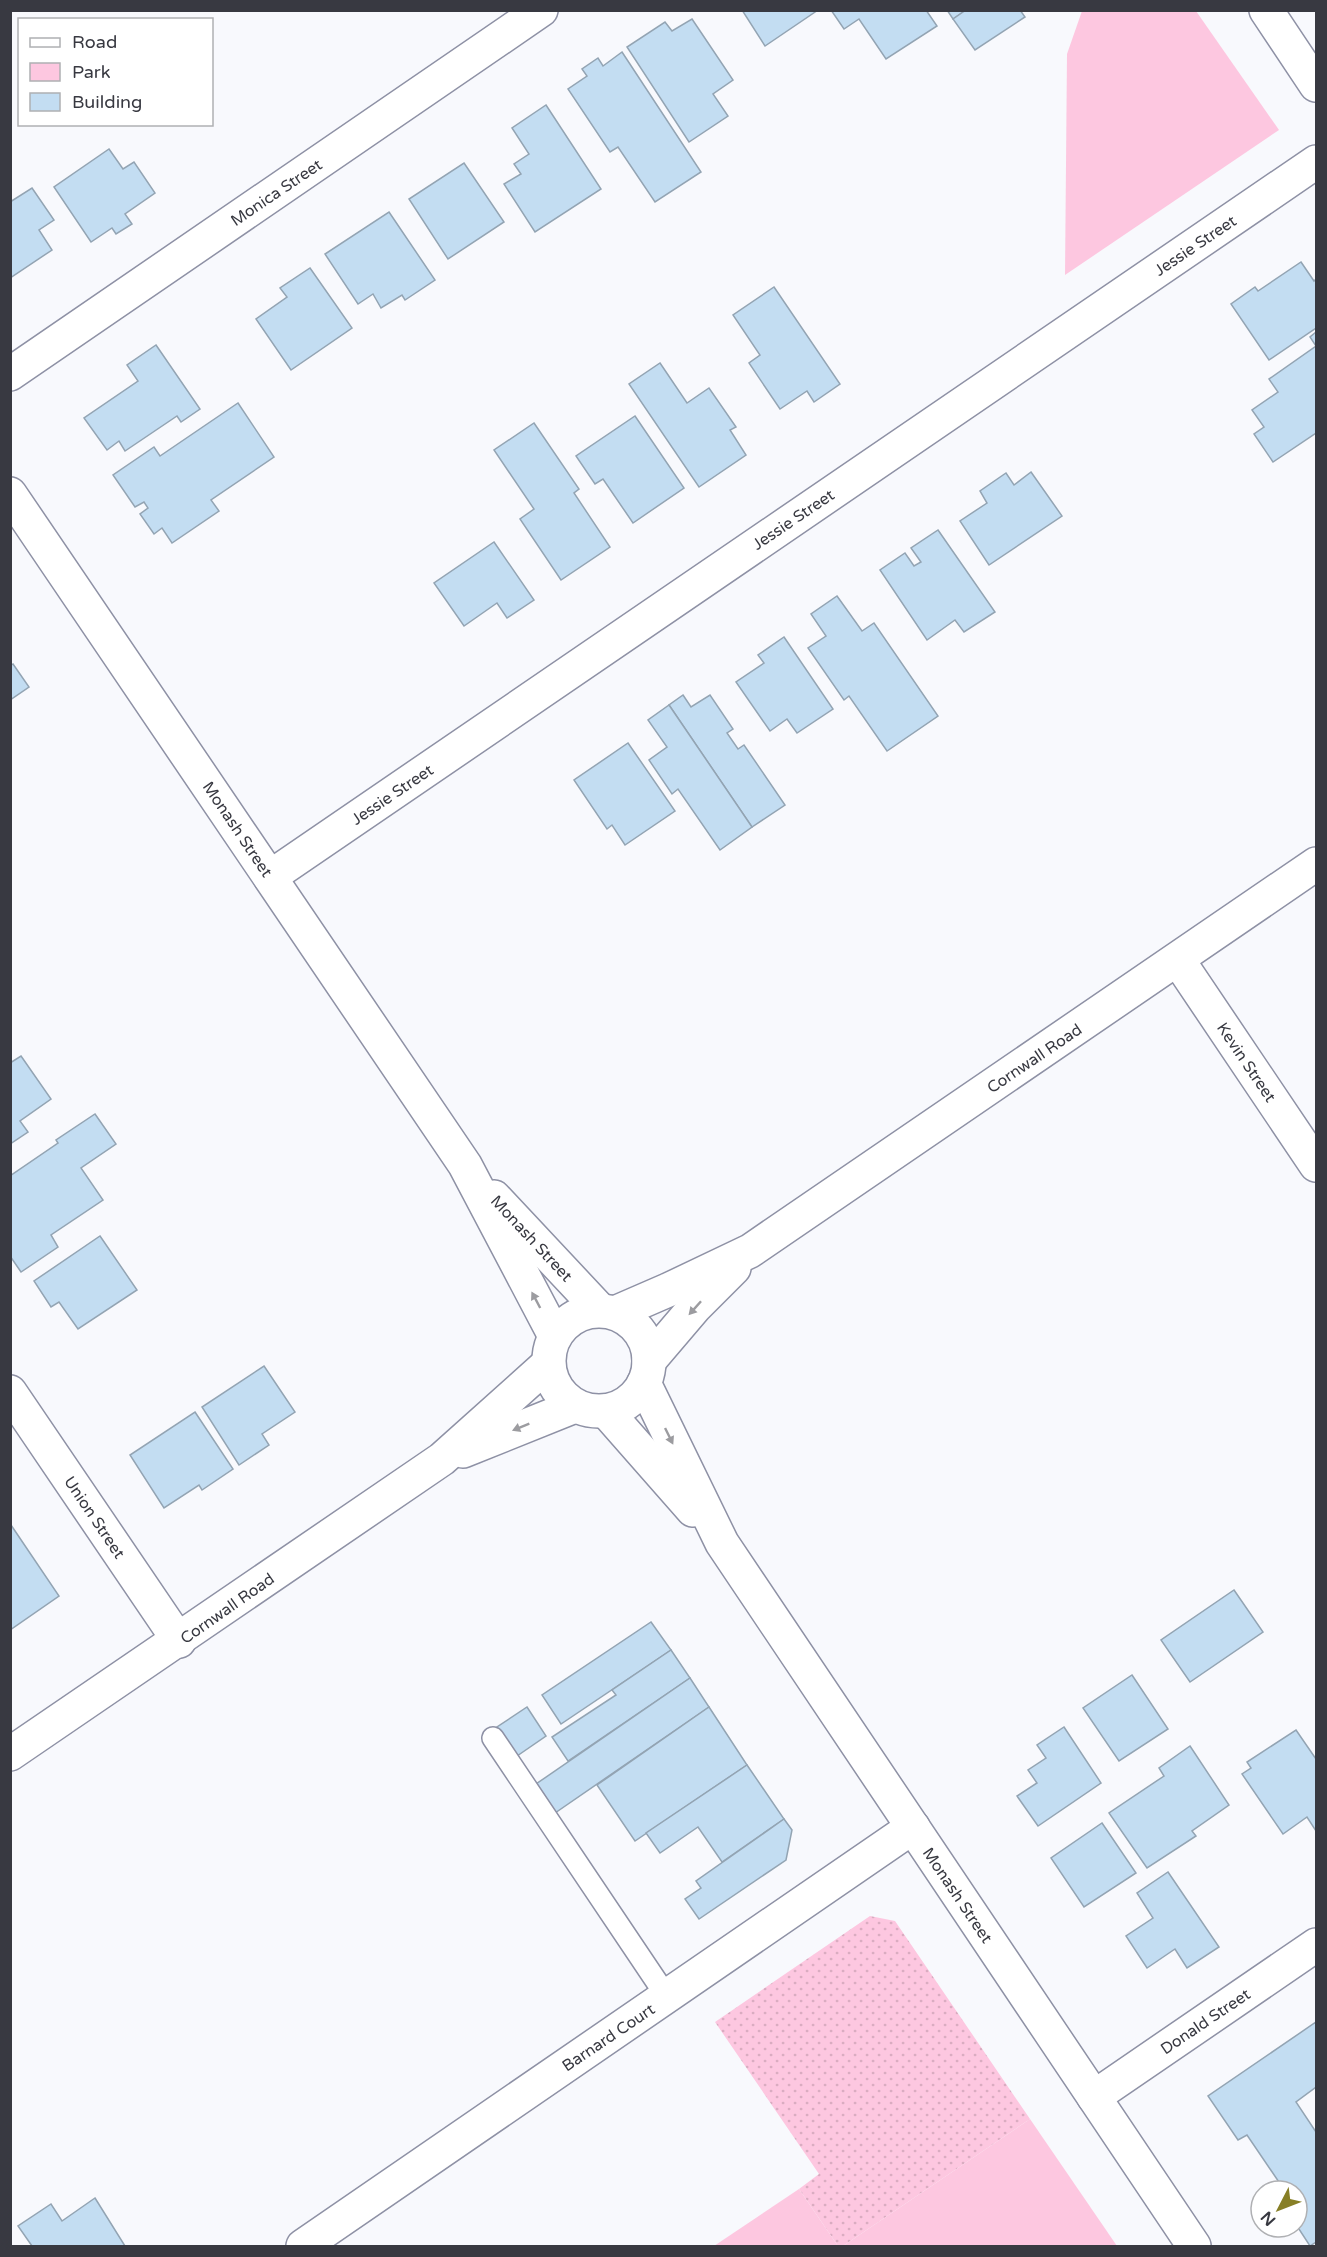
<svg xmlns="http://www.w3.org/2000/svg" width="1327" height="2257" viewBox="0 0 1327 2257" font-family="'Varela Round',sans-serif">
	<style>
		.grass { fill: url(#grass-dots) }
		.park { fill: #fdc7e0 }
		.building { fill: #c3ddf2; stroke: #93a4b3; stroke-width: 1.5 }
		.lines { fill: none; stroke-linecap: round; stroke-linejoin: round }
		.service-casing { stroke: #8e91a5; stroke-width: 24 }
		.minor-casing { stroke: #8e91a5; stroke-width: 36 }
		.tertiary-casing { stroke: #8e91a5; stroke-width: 36 }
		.secondary-casing { stroke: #8e91a5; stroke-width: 36 }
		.service { stroke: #fff; stroke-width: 21 }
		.minor { stroke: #fff; stroke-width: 33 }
		.tertiary { stroke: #fff; stroke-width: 33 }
		.secondary { stroke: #fff; stroke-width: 33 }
		.oneway { fill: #9c9ca0 }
		.labels { text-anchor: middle; stroke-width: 6; stroke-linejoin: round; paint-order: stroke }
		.street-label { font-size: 16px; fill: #383941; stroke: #fff }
	</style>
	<defs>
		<pattern id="grass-dots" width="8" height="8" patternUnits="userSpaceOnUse" patternTransform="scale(1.5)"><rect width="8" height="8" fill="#fdc7e0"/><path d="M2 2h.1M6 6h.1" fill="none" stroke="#daacc1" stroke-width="1.8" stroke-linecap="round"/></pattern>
	</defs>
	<rect width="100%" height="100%" fill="#f8f9fd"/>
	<path class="grass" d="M 870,1916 L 895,1921 L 1030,2119 L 843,2246 L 838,2246 L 799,2189 L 819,2174 L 715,2022 Z"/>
	<g class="park">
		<path d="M 1082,11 L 1196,11 L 1279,130 L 1065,275 L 1067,54 Z"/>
		<path d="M 1030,2119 L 1117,2246 L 843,2246 Z"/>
		<path d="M 799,2189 L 838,2246 L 714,2246 Z"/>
	</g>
	<g class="building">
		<path d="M 742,10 L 818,10 L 765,46 Z"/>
		<path d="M 831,10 L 926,10 L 937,26 L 886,59 L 859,19 L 844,29 Z"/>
		<path d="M 947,10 L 966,10 L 953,19 Z"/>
		<path d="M 966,10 L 1020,10 L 1025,17 L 975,50 L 953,19 Z"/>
		<path d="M 692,19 L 733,80 L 713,94 L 728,116 L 689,142 L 627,47 L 665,22 L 672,31 Z"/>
		<path d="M 622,52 L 701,172 L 655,202 L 618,147 L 610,152 L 568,89 L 587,76 L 582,69 L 598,58 L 603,66 Z"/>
		<path d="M 546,105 L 601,189 L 535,232 L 504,184 L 521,174 L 514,164 L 529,154 L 512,128 Z"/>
		<path d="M 109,149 L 123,169 L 134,162 L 155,193 L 125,214 L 132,224 L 116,234 L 112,228 L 91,242 L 54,187 Z"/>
		<path d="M 464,163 L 504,222 L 448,259 L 409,199 Z"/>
		<path d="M 32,188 L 54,220 L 39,230 L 52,250 L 10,278 L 10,202 Z"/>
		<path d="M 389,212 L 435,280 L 405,300 L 402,295 L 381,308 L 373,294 L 358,304 L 325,254 Z"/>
		<path d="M 1301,262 L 1314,281 L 1316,279 L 1316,328 L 1269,360 L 1231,304 L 1255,287 L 1258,291 Z"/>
		<path d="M 310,268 L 352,328 L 291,370 L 256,319 L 287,297 L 280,288 Z"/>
		<path d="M 774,287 L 840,384 L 814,402 L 807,391 L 780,409 L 749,363 L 760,355 L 733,315 Z"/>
		<path d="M 1316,332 L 1316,433 L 1273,462 L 1254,434 L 1264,427 L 1252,410 L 1278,392 L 1269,379 L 1316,346 L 1310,337 Z"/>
		<path d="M 156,345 L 200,409 L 181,422 L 177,416 L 125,451 L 119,441 L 107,450 L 84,418 L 138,381 L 127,365 Z"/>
		<path d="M 660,363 L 687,403 L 709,388 L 736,427 L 730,430 L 746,455 L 699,487 L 629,384 Z"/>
		<path d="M 238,403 L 274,457 L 211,500 L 219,511 L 172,543 L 162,528 L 154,534 L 140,514 L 148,508 L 144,502 L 135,507 L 113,475 L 154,447 L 160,456 Z"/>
		<path d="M 635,416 L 684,488 L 633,523 L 603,479 L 595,484 L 576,456 Z"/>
		<path d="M 534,423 L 579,489 L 574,493 L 610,547 L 561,580 L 520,519 L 534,509 L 494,450 Z"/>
		<path d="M 1031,472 L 1062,516 L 989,565 L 960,521 L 987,503 L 980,491 L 1006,473 L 1014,485 Z"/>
		<path d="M 938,530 L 995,612 L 964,632 L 955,620 L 927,640 L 880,570 L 905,553 L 914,566 L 921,562 L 911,548 Z"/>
		<path d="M 494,542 L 534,600 L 507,618 L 497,603 L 464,626 L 434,583 Z"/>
		<path d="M 837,596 L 862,631 L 874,623 L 938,716 L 887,751 L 849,696 L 844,700 L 808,648 L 826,636 L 811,614 Z"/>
		<path d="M 784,637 L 833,709 L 797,733 L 787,719 L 770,731 L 736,682 L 764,663 L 758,655 Z"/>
		<path d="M 13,664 L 29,687 L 10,700 L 10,666 Z"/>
		<path d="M 683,695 L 691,707 L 710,695 L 733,729 L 727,733 L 738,749 L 744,745 L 785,805 L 752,827 L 669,705 Z"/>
		<path d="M 669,705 L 752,827 L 720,850 L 678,789 L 672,794 L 649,760 L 667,747 L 648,720 Z"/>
		<path d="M 628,743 L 675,811 L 625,845 L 612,825 L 607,829 L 574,780 Z"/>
		<path d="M 21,1056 L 51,1099 L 20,1121 L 28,1132 L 10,1144 L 10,1063 Z"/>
		<path d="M 95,1114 L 116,1144 L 81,1168 L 103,1200 L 51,1235 L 58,1247 L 21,1272 L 10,1256 L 10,1176 L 58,1143 L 56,1140 Z"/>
		<path d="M 100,1236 L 137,1290 L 78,1329 L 59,1302 L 51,1307 L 34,1281 Z"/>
		<path d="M 264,1366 L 295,1412 L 262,1434 L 269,1445 L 239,1465 L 202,1407 Z"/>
		<path d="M 195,1412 L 233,1469 L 202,1490 L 199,1485 L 164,1508 L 130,1455 Z"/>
		<path d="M 11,1525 L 59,1596 L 10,1630 L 10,1525 Z"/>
		<path d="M 1234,1590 L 1263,1632 L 1190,1682 L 1161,1640 Z"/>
		<path d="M 651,1622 L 671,1650 L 561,1724 L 542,1695 Z"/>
		<path d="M 671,1650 L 690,1678 L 568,1761 L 552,1737 L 616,1695 L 612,1690 Z"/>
		<path d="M 1132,1675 L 1168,1729 L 1119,1761 L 1083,1708 Z"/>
		<path d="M 690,1678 L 709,1707 L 555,1813 L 536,1784 Z"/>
		<path d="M 527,1707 L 546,1736 L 517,1756 L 497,1727 Z"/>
		<path d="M 709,1707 L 747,1765 L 635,1841 L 597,1785 Z"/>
		<path d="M 1064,1727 L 1101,1783 L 1038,1826 L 1017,1796 L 1037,1783 L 1028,1770 L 1046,1758 L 1037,1745 Z"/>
		<path d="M 1296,1730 L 1316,1759 L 1316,1831 L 1307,1817 L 1283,1834 L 1242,1774 L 1251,1768 L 1247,1762 Z"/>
		<path d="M 1190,1746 L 1229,1805 L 1192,1831 L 1196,1836 L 1147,1868 L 1109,1813 L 1164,1776 L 1159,1768 Z"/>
		<path d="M 747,1765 L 784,1819 L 722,1862 L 698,1827 L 660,1853 L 646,1833 Z"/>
		<path d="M 784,1819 L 792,1830 L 786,1860 L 699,1919 L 685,1899 L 701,1888 L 696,1881 Z"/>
		<path d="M 1102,1823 L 1136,1873 L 1084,1907 L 1051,1858 Z"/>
		<path d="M 1168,1872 L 1219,1947 L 1187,1968 L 1175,1949 L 1147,1968 L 1126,1936 L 1153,1918 L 1137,1893 Z"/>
		<path d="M 1316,2022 L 1316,2087 L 1296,2102 L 1316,2132 L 1316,2242 L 1310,2246 L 1297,2226 L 1297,2191 L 1285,2191 L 1247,2135 L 1238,2140 L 1208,2096 Z"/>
		<path d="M 95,2198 L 125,2246 L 32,2246 L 18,2226 L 51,2204 L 62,2221 Z"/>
	</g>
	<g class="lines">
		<defs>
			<path id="service" d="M 493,1738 L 667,1997"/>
			<g id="minor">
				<path d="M 1266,10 L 1316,85"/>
				<path d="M 10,374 L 541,10"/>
				<path d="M 270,877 L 1316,162"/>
				<path d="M 1178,960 L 1316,1165"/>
				<path d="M 615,1313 L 668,1290 L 750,1251 L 1316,864"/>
				<path d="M 649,1361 L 695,1307 L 734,1268"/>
				<path d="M 10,1392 L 179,1641"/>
				<path d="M 1094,2097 L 1316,1945"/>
				<path d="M 303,2246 L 913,1827"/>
			</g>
			<g id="tertiary">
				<path d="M 10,494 L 465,1165 L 555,1336"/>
				<path d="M 494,1197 L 600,1310"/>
			</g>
			<g id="secondary">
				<circle cx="599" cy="1361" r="50"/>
				<path d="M 644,1383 L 722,1543 L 1194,2246"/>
				<path d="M 606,1411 L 693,1510"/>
				<path d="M 463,1451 L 575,1406"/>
				<path d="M 10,1754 L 442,1459 L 548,1364"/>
			</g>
		</defs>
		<use href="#service" class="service-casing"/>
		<use href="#minor" class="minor-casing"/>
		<use href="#tertiary" class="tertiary-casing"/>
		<use href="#secondary" class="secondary-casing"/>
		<use href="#service" class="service"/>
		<use href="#minor" class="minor"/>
		<use href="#tertiary" class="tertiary"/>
		<use href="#secondary" class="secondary"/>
	</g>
	<defs><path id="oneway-solid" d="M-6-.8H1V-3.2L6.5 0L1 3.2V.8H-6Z" transform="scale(1.5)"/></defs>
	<g class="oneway">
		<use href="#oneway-solid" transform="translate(536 1300) rotate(-118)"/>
		<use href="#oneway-solid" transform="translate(695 1308) rotate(132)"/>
		<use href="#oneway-solid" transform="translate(521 1427) rotate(158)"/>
		<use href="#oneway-solid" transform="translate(669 1436) rotate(64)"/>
	</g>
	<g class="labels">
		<g class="street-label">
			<text transform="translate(276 192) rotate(-34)" y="6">Monica Street</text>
			<text transform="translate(1195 245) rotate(-34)" y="6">Jessie Street</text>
			<text transform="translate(793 519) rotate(-34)" y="6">Jessie Street</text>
			<text transform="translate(392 794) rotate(-34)" y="6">Jessie Street</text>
			<text transform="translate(238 829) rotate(56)" y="6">Monash Street</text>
			<text transform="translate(1034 1058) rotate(-34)" y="6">Cornwall Road</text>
			<text transform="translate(1247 1062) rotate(56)" y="6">Kevin Street</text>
			<text transform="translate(532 1238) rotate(47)" y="6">Monash Street</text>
			<text transform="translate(95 1517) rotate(56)" y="6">Union Street</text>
			<text transform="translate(227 1608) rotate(-35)" y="6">Cornwall Road</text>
			<text transform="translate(958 1895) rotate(56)" y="6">Monash Street</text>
			<text transform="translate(1205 2021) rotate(-34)" y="6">Donald Street</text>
			<text transform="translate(608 2037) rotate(-34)" y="6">Barnard Court</text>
		</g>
	</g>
	<rect width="1327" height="2257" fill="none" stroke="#383941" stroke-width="24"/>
	<rect x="18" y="18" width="195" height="108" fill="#ffffff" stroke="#afb0b3" stroke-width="1.5"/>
	<rect x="30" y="38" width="30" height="9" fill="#ffffff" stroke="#afb0b3" stroke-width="1.5"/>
	<text x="72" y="48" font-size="18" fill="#383941">Road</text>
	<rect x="30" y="63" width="30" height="18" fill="#fdc7e0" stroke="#afb0b3" stroke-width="1.5"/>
	<text x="72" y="78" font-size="18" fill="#383941">Park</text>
	<rect x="30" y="93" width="30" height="18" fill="#c3ddf2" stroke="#afb0b3" stroke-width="1.5"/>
	<text x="72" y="108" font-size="18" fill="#383941">Building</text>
	<g transform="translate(1279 2209) rotate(228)"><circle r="28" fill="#ffffff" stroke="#afb0b3" stroke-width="1.5"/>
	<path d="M0-4.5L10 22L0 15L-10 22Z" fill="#877f26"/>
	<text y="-9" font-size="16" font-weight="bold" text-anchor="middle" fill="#383941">N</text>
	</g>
</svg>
